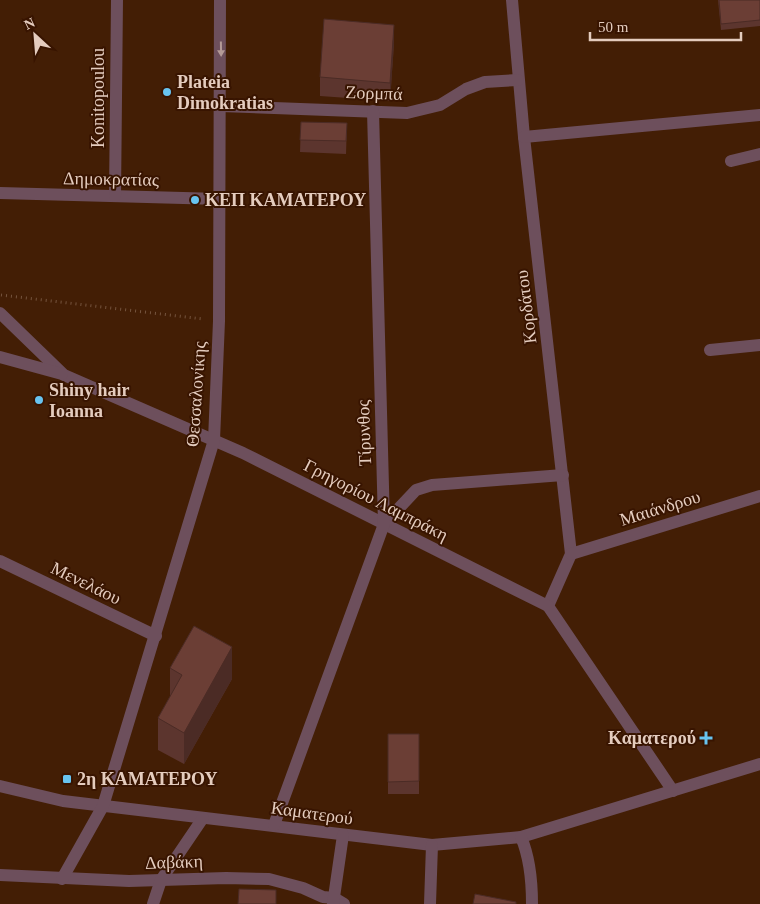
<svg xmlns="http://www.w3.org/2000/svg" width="760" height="904" viewBox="0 0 760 904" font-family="'Times New Roman',serif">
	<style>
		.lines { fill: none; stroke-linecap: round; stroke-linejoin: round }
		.path { stroke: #75543e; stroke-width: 3; stroke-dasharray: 1 4; stroke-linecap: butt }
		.minor { stroke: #6d4f5c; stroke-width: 12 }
		.wall { fill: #5c352e }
		.shaded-wall { fill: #4b2b25 }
		.building { fill: #6b3e35; stroke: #4b2b25 }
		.oneway { fill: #b49a97 }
		.poi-dot { fill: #68c4f0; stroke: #381400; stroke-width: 2 }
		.labels { text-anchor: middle; stroke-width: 4; stroke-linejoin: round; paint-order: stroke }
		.poi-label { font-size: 18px; font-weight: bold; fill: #e4ccbe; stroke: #381400; text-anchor: start }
		.street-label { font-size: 18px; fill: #e4ccbe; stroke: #381400 }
	</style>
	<rect width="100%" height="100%" fill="#431e05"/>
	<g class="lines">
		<path class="path" d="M 1,295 L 203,319"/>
		<g class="minor">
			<path d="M 512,0 L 524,137 L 571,554 L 548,606"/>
			<path d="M 221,106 L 407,113 L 440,105 L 466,89 L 485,82 L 518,80"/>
			<path d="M 524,137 L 760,115"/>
			<path d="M 731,161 L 760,154"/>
			<path d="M 0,193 L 220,199"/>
			<path d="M 115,196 L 117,0"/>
			<path d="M 0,313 L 64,375 L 243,453 L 548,606 L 673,791"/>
			<path d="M 710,350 L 760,345"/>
			<path d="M 0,357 L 62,374"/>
			<path d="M 384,524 L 416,490 L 432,485 L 563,475"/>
			<path d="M 571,554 L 760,496"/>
			<path d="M 0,561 L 156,636"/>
			<path d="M 0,786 L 63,801 L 432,845 L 521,837 L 760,764"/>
			<path d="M 274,825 L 384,524 L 373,111"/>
			<path d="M 521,837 C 530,858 532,881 532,904"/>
			<path d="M 0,875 L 129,881 L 226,878 L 269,879 L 303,888 L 323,897 L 334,898 L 344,904"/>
			<path d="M 62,879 L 103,806 L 214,440 L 219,321 L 220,0"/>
			<path d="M 153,904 L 161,880 L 203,818"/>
			<path d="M 333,904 L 343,835"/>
			<path d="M 430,904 L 432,845"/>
		</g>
	</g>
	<g class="wall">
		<path d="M 718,0 L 760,0 L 760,26 L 721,30 Z"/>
		<path d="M 394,43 L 390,101 L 320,96 L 320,77 Z"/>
		<path d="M 301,122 L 347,123 L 346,154 L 300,152 Z"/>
		<path d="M 170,668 L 232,679 L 184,764 L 158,750 L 158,718 L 170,697 Z"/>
		<rect x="388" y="734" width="31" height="60"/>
	</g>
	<g class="shaded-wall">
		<path d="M 394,25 L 394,43 L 390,101 L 390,83 Z"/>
		<path d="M 232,647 L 232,679 L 184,764 L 184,733 Z"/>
	</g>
	<g class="building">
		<path d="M 719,0 L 760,0 L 760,20 L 721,24 Z"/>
		<path d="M 324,19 L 394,25 L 390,83 L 320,77 Z"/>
		<path d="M 301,122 L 347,123 L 346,141 L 300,140 Z"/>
		<path d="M 194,626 L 232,647 L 184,733 L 158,718 L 182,675 L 170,668 Z"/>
		<path d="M 388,734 L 419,734 L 419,781 L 388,782 Z"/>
		<path d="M 239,889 L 276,890 L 276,904 L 238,904 Z"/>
		<path d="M 475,894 L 516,902 L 516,904 L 473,904 Z"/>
	</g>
	<defs><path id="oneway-solid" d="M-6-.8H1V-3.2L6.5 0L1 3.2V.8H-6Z" transform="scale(1.25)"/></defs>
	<use class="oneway" href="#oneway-solid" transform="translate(221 49) rotate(89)"/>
	<g class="poi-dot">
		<circle cx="167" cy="92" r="5"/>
		<circle cx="195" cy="200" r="5"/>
		<circle cx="39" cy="400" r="5"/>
		<path d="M703.5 730.5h5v5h5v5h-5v5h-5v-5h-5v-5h5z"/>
		<rect x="62" y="774" width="10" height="10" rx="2.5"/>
	</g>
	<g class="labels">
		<g class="poi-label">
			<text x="177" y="88">Plateia<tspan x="177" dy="21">Dimokratias</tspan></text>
			<text x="205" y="206">ΚΕΠ ΚΑΜΑΤΕΡΟΥ</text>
			<text x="49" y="396">Shiny hair<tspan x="49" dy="21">Ioanna</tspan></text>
			<text x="696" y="744" text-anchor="end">Καματερού</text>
			<text x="77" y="785">2η ΚΑΜΑΤΕΡΟΥ</text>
		</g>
		<g class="street-label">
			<text transform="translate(374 93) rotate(2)" y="6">Ζορμπά</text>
			<text transform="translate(98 98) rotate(-90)" y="6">Konitopoulou</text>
			<text transform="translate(111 179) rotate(1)" y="6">Δημοκρατίας</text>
			<text transform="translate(526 307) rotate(-97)" y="6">Κορδάτου</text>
			<text transform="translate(196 394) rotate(-86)" y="6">Θεσσαλονίκης</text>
			<text transform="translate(364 433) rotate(-92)" y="6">Τίρυνθος</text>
			<text transform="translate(376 500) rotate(27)" y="6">Γρηγορίου Λαμπράκη</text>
			<text transform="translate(660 508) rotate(-17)" y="6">Μαιάνδρου</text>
			<text transform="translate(86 583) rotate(26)" y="6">Μενελάου</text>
			<text transform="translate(312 813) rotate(8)" y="6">Καματερού</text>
			<text transform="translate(174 862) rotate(-2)" y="6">Δαβάκη</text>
		</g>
	</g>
	<g transform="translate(35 35) rotate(334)" stroke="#381400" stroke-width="4" paint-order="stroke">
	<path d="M0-4L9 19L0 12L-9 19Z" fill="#e4ccbe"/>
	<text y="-8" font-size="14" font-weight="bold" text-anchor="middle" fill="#e4ccbe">N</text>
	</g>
	<path d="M590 32v8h151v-8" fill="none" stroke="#e4ccbe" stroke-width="2.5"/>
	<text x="598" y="32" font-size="15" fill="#e4ccbe" stroke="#381400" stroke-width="4" paint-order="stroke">50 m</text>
</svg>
